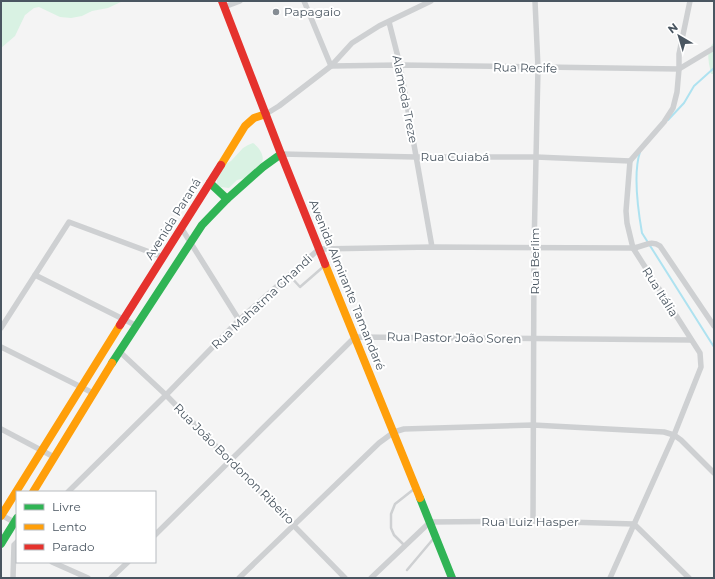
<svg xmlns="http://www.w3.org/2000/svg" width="715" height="579" viewBox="0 0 715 579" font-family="Montserrat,sans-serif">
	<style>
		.green { fill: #d9f2e3 }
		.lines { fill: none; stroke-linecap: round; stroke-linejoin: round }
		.stream { stroke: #aee2f0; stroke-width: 2 }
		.lane { stroke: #ced0d2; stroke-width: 2.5 }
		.street { stroke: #ced0d2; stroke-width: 5.5 }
		.fast { stroke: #30b455; stroke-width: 8 }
		.slow { stroke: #ff9f0a; stroke-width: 8 }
		.jam { stroke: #e5322d; stroke-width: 8 }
		.poi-dot { fill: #868d94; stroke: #fff; stroke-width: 1.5 }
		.labels { text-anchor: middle; stroke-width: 4; stroke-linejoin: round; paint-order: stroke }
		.poi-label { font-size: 12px; fill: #4a5661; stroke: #fff; text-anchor: start }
		.street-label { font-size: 12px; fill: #4a5661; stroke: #fff }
	</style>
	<rect width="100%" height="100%" fill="#f4f4f4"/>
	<g class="green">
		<path d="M 1,1 L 123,1 L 108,8 L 92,11 L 82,16 L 71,18 L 60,17 L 39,7 L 34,8 L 25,15 L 15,36 L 1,48 Z"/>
		<path d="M 714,42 L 714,74 L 711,74 C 710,70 710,68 709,64 C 708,55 707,50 714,42 Z"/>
		<path d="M 253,143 C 259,147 265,156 262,162 L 245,178 L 237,180 L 229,188 L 221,187 L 217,184 L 217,178 L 224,165 L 231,161 L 243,148 L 248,145 Z"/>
	</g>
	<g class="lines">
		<g class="stream">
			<path d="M 668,120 L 684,103 L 694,86 L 714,68"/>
			<path d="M 640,152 C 633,173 638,210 642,233 L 714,347"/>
		</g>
		<g class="lane">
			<path d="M 290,276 L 300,287 L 323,267"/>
			<path d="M 404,545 L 394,535 L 391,528 L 391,514 L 395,504 L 414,489"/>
			<path d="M 407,570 L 434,538"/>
		</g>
		<g class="street">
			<path d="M 304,1 L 331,66 L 400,65 L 679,69 L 714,48"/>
			<path d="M 224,7 L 240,1"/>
			<path d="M 389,22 L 400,65 L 432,247"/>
			<path d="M 266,114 L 279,106 L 331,66 L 352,43 L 379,26 L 431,1"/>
			<path d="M 281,154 L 416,157 L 536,157 L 630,161"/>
			<path d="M 182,229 L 239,320"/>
			<path d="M 35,275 L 137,326"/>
			<path d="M 1,328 L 69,222 L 163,257"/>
			<path d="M 1,347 L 93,393"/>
			<path d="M 120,352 L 166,395 L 345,578"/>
			<path d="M 1,429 L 54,457"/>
			<path d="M 68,492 L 166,395 L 239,320 L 319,249 L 432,247 L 633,248 C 645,247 650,239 660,246 L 714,326"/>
			<path d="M 1,515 L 14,522"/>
			<path d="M 533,521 L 534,248 L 538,68 L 535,1"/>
			<path d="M 155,535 L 355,337 L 691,340"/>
			<path d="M 52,562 L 88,578"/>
			<path d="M 13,578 L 14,545 L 17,542"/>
			<path d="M 111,578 L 128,562"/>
			<path d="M 239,578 L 379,443 L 394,432 L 404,429 L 533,425 L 664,432 L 674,435 L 681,440 L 714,473"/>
			<path d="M 371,578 L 430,522 L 533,521 L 634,524 L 689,578"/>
			<path d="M 610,578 L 674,435 L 701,367 L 700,353 L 633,248 L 627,223 L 626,211 L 630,161 L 664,122 L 673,108 L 677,92 L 679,69 L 679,54 L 690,1"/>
		</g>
		<g class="fast">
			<path d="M 210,183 L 227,199"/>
			<path d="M 112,363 L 202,225 L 227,199 L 263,167 L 281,154"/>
			<path d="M 420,498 L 452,578"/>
			<path d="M 1,544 L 17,518"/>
		</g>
		<g class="slow">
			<path d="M 221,165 L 245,126 L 254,118 L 266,114"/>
			<path d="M 325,264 L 420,498"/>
			<path d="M 33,492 L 112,363"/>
			<path d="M 1,516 L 120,325"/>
		</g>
		<g class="jam">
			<path d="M 222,1 L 281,154 L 325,264"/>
			<path d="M 120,325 L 221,165"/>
		</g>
	</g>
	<circle class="poi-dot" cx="276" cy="12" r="4"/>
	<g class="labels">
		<g class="poi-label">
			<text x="284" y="16">Papagaio</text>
		</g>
		<g class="street-label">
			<text transform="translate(525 68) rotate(1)" y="4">Rua Recife</text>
			<text transform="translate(405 99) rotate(79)" y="4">Alameda Treze</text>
			<text x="455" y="161">Rua Cuiabá</text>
			<text transform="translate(173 219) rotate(-58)" y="4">Avenida Paraná</text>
			<text transform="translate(535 261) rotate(-90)" y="4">Rua Berlim</text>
			<text transform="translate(347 285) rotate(68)" y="4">Avenida Almirante Tamandaré</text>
			<text transform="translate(660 292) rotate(58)" y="4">Rua Itália</text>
			<text transform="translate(262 302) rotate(-43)" y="4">Rua Mahatma Ghandi</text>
			<text transform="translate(454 338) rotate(1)" y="4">Rua Pastor João Soren</text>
			<text transform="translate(234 464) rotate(45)" y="4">Rua João Bordonon Ribeiro</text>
			<text x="530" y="526">Rua Luiz Hasper</text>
		</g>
	</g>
	<rect width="715" height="579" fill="none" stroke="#4a5661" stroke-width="4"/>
	<rect x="16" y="491" width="140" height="72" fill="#ffffff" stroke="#b7bbc0"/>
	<rect x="24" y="504" width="20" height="6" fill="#30b455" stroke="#b7bbc0"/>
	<text x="52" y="511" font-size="12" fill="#4a5661">Livre</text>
	<rect x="24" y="524" width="20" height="6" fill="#ff9f0a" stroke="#b7bbc0"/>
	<text x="52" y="531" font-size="12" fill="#4a5661">Lento</text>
	<rect x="24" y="544" width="20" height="6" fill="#e5322d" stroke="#b7bbc0"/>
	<text x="52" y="551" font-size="12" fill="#4a5661">Parado</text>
	<g transform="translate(679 36) rotate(322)" stroke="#ffffff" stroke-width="3" paint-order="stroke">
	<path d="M0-3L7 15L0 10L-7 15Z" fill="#4a5661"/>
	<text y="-6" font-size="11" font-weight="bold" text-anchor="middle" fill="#4a5661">N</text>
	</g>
</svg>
